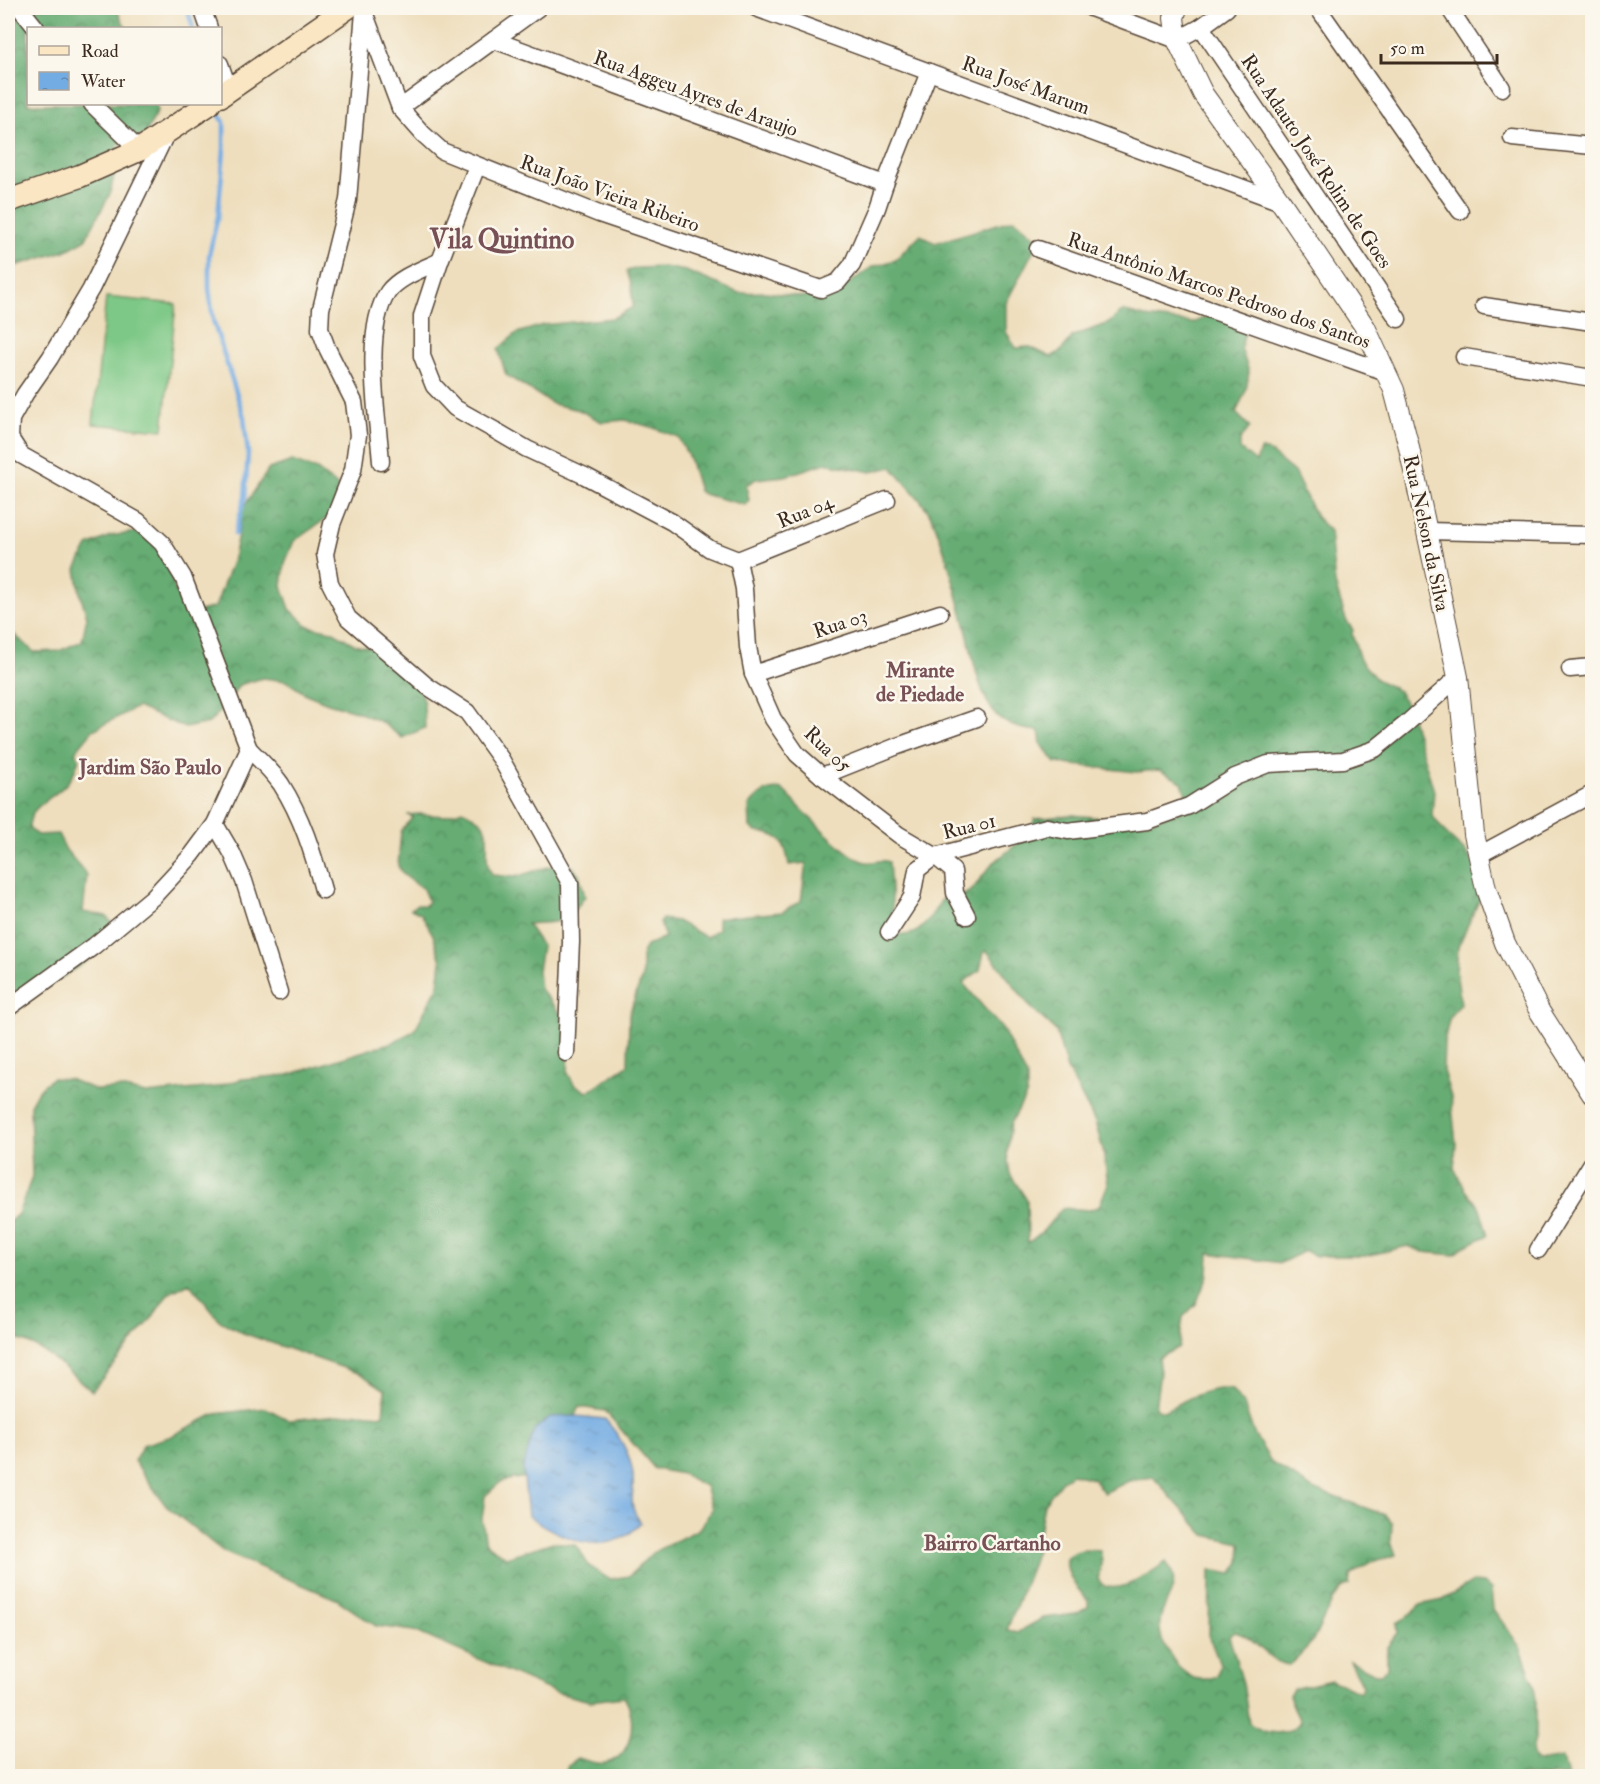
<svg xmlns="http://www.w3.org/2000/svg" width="1600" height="1784" viewBox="0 0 1600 1784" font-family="'IM FELL Double Pica',serif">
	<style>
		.grass { fill: #7dc886; stroke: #5c7952; stroke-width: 1.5 }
		.forest { fill: url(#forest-crowns); stroke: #506b48; stroke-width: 1.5; fill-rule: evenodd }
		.water { fill: url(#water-ripples); stroke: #576b80; stroke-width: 1.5 }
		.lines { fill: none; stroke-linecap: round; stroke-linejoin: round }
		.stream { stroke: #73ace3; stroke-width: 4.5 }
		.minor-casing { stroke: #564536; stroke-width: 19 }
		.tertiary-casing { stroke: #564536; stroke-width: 22 }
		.secondary-casing { stroke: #564536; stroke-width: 25 }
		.minor { stroke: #fff; stroke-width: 16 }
		.tertiary { stroke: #fff; stroke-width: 20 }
		.secondary { stroke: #fbe6c3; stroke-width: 22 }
		.labels { text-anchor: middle; stroke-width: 5; stroke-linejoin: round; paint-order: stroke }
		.street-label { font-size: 20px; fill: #3b2a1e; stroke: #fbf7ec }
		.neighbourhood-label { font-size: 21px; font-weight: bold; fill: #785157; stroke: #fbf7ec }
		.district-label { font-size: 26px; font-weight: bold; fill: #785157; stroke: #fbf7ec }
	</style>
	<defs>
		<pattern id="forest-crowns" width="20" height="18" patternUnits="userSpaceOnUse" patternTransform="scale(1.5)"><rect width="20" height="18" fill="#66ac73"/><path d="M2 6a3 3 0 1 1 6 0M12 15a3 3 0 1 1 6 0" fill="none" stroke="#558c5e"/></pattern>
		<pattern id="water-ripples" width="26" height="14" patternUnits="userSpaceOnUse" patternTransform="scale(1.5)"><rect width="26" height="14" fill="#73ace3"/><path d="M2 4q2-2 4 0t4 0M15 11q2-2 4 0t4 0" fill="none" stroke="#608cb7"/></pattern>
	</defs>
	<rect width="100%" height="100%" fill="#fbf7ec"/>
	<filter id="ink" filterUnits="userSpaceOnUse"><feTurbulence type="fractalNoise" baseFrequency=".0167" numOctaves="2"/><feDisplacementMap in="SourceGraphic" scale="12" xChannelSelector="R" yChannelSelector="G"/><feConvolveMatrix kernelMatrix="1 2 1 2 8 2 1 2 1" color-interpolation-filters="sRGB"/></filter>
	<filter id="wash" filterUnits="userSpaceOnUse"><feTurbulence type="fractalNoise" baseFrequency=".008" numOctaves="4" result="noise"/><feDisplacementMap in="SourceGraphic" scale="24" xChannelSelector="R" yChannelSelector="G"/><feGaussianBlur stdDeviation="1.35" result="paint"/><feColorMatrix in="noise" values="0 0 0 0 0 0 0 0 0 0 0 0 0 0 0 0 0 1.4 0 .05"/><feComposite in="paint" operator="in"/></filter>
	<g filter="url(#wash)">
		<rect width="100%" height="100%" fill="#eedebd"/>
		<path class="grass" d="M 106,297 L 176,304 L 163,430 L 93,424 Z"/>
		<g class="forest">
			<path d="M 8,8 L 116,8 L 126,28 L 28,28 L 28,104 L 156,104 L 157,112 L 145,135 L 118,144 L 116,168 L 110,194 L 85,240 L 65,251 L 8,268 Z"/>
			<path d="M 1014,219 L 1039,240 L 1006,303 L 1006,332 L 1016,348 L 1030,347 L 1051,357 L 1061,351 L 1073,336 L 1109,323 L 1122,311 L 1145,317 L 1193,323 L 1223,309 L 1246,328 L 1241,348 L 1249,372 L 1246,390 L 1236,413 L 1250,427 L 1240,440 L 1240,449 L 1256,462 L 1260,450 L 1267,450 L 1294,472 L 1316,517 L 1330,531 L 1335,584 L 1346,620 L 1353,630 L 1352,634 L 1360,660 L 1376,679 L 1399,691 L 1410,712 L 1434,791 L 1432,815 L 1447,835 L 1467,853 L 1479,873 L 1481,896 L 1458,947 L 1456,971 L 1461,1004 L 1450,1016 L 1444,1042 L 1443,1071 L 1451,1097 L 1456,1144 L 1454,1168 L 1465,1189 L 1480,1208 L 1488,1235 L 1463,1247 L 1454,1255 L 1423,1252 L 1408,1246 L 1366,1256 L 1316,1256 L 1305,1251 L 1281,1263 L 1209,1253 L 1208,1275 L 1196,1304 L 1183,1317 L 1179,1347 L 1158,1358 L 1160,1372 L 1155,1408 L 1164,1411 C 1184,1401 1208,1385 1232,1390 L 1244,1405 L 1255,1436 L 1272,1463 L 1313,1489 L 1385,1515 L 1392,1523 L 1391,1541 L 1396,1555 L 1369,1563 L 1350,1576 L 1349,1585 L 1343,1587 L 1332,1601 L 1313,1641 L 1290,1665 C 1268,1664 1256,1637 1235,1632 L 1229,1636 L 1243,1683 L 1249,1723 C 1263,1734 1288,1738 1300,1722 L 1289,1696 L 1293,1689 L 1331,1680 L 1361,1692 L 1363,1686 L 1350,1661 L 1375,1674 L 1381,1674 L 1387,1668 L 1387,1647 L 1398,1633 L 1397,1623 L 1411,1615 L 1419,1605 L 1443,1600 L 1473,1582 L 1484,1583 L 1491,1589 L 1493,1609 L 1520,1647 L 1533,1681 L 1536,1699 L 1536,1736 L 1532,1750 L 1534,1759 L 1538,1762 L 1562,1758 L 1567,1776 L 565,1776 L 567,1768 L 577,1758 C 585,1760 597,1765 605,1763 C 633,1759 638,1717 624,1697 L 590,1701 L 554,1692 L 414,1631 L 376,1626 L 336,1599 L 224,1552 L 166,1506 L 134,1461 L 143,1445 L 169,1437 L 215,1414 L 266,1408 L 289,1420 L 358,1413 L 383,1415 L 385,1390 L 361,1374 L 243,1333 L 220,1321 L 189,1283 L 168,1294 L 152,1318 L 92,1391 C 67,1371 41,1342 8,1337 L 8,1223 L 18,1214 L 32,1177 L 30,1105 L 39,1089 L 52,1078 L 69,1079 L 96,1090 L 120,1088 L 146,1094 L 215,1087 L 242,1079 L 288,1075 L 393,1042 L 414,1031 L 438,986 L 441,961 L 433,935 L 421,914 L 411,909 L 417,904 L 425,906 L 428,901 L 423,889 L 404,875 L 398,866 L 401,831 L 413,817 L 407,815 L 420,814 L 444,816 L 463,810 C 469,814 480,818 483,824 C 493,840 481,861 493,875 L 515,877 L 561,863 L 572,866 L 579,874 L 585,896 C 564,927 560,921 527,924 L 542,946 L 538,971 L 540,989 L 570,1025 L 568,1073 L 574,1084 L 587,1092 L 628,1065 L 629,1015 L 642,977 L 642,953 L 646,946 L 665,937 L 660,923 L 662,919 L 677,921 L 706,937 L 718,929 L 718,918 L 782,912 L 801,901 L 806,863 L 789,865 C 785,841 781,834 756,832 L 750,827 L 749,806 C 759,794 767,787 783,790 C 798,805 848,860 866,862 C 874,864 880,858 889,862 L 894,927 L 898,934 C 921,940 932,914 943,898 L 962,896 L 972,890 L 992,864 L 1028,835 L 1035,819 L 1072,815 L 1146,822 L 1190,808 L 1182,782 L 1159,770 L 1136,772 L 1056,763 L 1041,744 L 1039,731 C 1023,729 1010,728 997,716 C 977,696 971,644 963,617 C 955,587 947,555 935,525 C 927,503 906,486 892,467 L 871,472 L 826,463 L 785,476 L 756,479 L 746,485 L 749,500 L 745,505 L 703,494 L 699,491 L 689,458 L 678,437 L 651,427 L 625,420 L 602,422 L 579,410 L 553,404 L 506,375 L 498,349 L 517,333 L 543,325 L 613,318 L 633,307 L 631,284 L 627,271 L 638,268 L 664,267 L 686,271 L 739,293 L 766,292 L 804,297 L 841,289 L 872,267 L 895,260 L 920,235 L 935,243 ZM 987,951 L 1032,1009 L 1056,1031 L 1067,1069 L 1095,1122 L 1103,1150 L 1108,1184 L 1099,1206 L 1090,1210 L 1062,1208 L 1044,1230 L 1028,1243 L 1027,1200 L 1010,1174 L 1007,1153 L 1011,1123 L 1027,1094 L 1027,1077 L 1003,1030 L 963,983 L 980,970 L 984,952 ZM 579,1407 L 605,1411 L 655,1469 L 682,1474 L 705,1486 L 712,1509 L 699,1529 L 652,1553 L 629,1576 L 609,1579 L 589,1566 L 576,1545 L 553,1542 L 506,1557 L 486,1544 L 482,1519 L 485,1496 L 502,1481 L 526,1477 L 569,1428 ZM 1072,1474 L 1093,1479 L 1104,1493 L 1129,1481 L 1153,1477 L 1205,1535 L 1241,1543 L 1240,1562 L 1232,1574 L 1210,1570 L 1209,1636 L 1220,1665 L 1217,1676 C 1210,1679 1201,1680 1194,1678 C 1178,1672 1157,1640 1160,1622 C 1163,1597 1185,1588 1166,1562 C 1152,1572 1110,1602 1098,1579 L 1102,1559 L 1100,1551 C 1087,1549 1076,1549 1066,1558 C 1066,1576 1077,1588 1088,1601 L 1088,1607 L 1076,1614 L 1043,1618 L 1018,1632 L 1007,1630 L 1034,1560 L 1044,1504 L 1061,1482 Z"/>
			<path d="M 292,461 L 317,470 L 338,486 L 336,512 L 294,541 L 285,563 L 282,586 L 290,609 L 308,626 L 332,631 L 354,644 L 378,649 L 416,679 L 424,703 L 425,728 L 402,738 L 381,722 L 356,711 L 328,703 L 306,694 L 286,681 L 263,678 L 239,685 L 226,705 L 209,723 L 185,728 L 137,707 L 93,730 L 75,752 L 79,758 C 77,767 73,776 67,783 C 53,800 29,804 29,828 L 37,835 L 58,834 L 66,850 L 87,875 L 83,912 L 106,916 L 112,923 L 108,940 L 96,955 L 47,987 L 8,1017 L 8,629 L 34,652 L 59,651 L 82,641 L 87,617 L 80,593 L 76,569 L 88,546 L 110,536 L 135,532 L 158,544 L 168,567 L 176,593 L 192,613 L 215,607 L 233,559 L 243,508 L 269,469 Z"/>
		</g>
		<path class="water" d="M 576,1416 L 605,1419 C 619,1435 630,1452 633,1474 C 635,1497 626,1502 641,1523 C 608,1560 564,1540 528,1516 L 523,1468 L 534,1430 L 550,1417 Z"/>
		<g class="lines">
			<g class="stream">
				<path d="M 187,8 L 193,28"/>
				<path d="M 214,107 L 224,122 L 224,149 L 218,216 L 209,255 L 209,288 L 213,320 L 244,417 L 248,453 L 245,497 L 235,534"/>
			</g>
		</g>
	</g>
	<g filter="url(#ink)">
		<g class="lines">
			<defs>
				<g id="minor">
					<path d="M 20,8 L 36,28"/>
					<path d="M 202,8 L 209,28"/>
					<path d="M 756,8 L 1281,202"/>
					<path d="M 1091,8 L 1177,40 L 1201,27 L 1227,8"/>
					<path d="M 1318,8 L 1460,211"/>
					<path d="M 1449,8 L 1502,88"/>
					<path d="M 364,12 L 348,200 L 321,309 L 320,329 L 327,348 L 354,402 L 358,435 L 353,470 L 332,524 L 325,554 L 330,583 L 348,618 L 427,686 L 467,712 L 501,759 L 570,883 L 571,942 L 566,1053"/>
					<path d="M 366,17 L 400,108 L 423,134 L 442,151 L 599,214 L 821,289 L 838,282 L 852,265 L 877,208 L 885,184 L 929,72"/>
					<path d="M 1201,27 L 1398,319"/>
					<path d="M 494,40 L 885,184"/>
					<path d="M 220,64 L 229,90"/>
					<path d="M 92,104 L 139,150"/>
					<path d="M 400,108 L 538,8"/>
					<path d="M 1512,138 L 1592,146"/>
					<path d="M 477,166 L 440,261 L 422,316 L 422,356 L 434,386 L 455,408 L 496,431 L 527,449 L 585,476 L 672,522 L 710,549 L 738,560"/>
					<path d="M 1038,249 L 1386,372"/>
					<path d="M 1484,306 L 1592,322"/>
					<path d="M 1464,357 L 1592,378"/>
					<path d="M 381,462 C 378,418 362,330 388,292 C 399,277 423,269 440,261"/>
					<path d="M 1426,531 L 1592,535"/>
					<path d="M 738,560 L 744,589 L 748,647 L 753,674 L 773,719 L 797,754 L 822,776 L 899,835 L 935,856 L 953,871 L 955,893 L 967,916"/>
					<path d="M 738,560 L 887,500"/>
					<path d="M 1570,669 L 1592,667"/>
					<path d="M 753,674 L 940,613"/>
					<path d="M 249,749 C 260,760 272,771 281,784 C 302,817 313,853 323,890"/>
					<path d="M 822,776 L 895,747 L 977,718"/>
					<path d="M 215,824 L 232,853 L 244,881 L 279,992"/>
					<path d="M 1479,855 L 1592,794"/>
					<path d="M 889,932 L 912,897 L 917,870 L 935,856 L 1047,827 L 1068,831 L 1147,821 L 1189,806 L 1235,777 L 1268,764 L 1343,760 L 1375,749 L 1406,724 L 1458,677"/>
					<path d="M 8,1008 L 94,946 L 153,897 L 192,855 L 215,824 L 249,749 L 183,577 L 162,543 L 138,521 L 21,455 L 10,438 L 11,419 L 25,394 L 50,358 L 91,289 L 166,134"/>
					<path d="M 1538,1250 L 1592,1163"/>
				</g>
				<path id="tertiary" d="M 1177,8 L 1174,18 L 1177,40 L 1203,94 L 1281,202 L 1365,327 L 1394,390 L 1408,443 L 1458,677 L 1474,834 L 1486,889 L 1505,943 L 1540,1012 L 1592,1094"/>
				<g id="secondary">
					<path d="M 220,96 L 347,8"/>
					<path d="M 8,201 L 80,176 L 139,150 L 209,104"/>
				</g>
			</defs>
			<use href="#minor" class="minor-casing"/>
			<use href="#tertiary" class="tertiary-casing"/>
			<use href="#secondary" class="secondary-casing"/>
			<use href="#minor" class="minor"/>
			<use href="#tertiary" class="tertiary"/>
			<use href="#secondary" class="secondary"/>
		</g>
	</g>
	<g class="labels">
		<g class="street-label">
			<text transform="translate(1026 85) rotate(20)" y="7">Rua José Marum</text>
			<text transform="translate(696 93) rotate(20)" y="7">Rua Aggeu Ayres de Araujo</text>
			<text transform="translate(1317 161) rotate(56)" y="7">Rua Adauto José Rolim de Goes</text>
			<text transform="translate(610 193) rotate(20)" y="7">Rua João Vieira Ribeiro</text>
			<text transform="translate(1219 290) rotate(19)" y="7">Rua Antônio Marcos Pedroso dos Santos</text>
			<text transform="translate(805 511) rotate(-22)" y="7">Rua 04</text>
			<text transform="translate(1427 533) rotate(78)" y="7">Rua Nelson da Silva</text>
			<text transform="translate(840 623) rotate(-18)" y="7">Rua 03</text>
			<text transform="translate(828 749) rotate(44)" y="7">Rua 05</text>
			<text transform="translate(969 826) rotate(-14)" y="7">Rua 01</text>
		</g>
		<g class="neighbourhood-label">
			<text x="920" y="677">Mirante<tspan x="920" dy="24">de Piedade</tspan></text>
			<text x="150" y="774">Jardim São Paulo</text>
			<text x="992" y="1550">Bairro Cartanho</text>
		</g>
		<g class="district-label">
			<text x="502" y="248">Vila Quintino</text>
		</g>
	</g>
	<rect width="1600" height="1784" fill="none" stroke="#fbf7ec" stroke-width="30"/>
	<rect x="27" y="27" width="195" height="78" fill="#fbf7ec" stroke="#aea59a" stroke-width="1.5"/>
	<rect x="39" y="46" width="30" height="9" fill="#fbe6c3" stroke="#aea59a" stroke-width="1.5"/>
	<text x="81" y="57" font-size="18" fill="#3b2a1e">Road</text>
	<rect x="39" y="72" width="30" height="18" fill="url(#water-ripples)" stroke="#aea59a" stroke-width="1.5"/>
	<text x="81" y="87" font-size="18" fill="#3b2a1e">Water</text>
	<path d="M1381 54v9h116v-9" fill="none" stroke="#3b2a1e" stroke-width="3"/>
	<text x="1390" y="54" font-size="18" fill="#3b2a1e" stroke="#fbf7ec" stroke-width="4.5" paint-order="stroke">50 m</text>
</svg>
